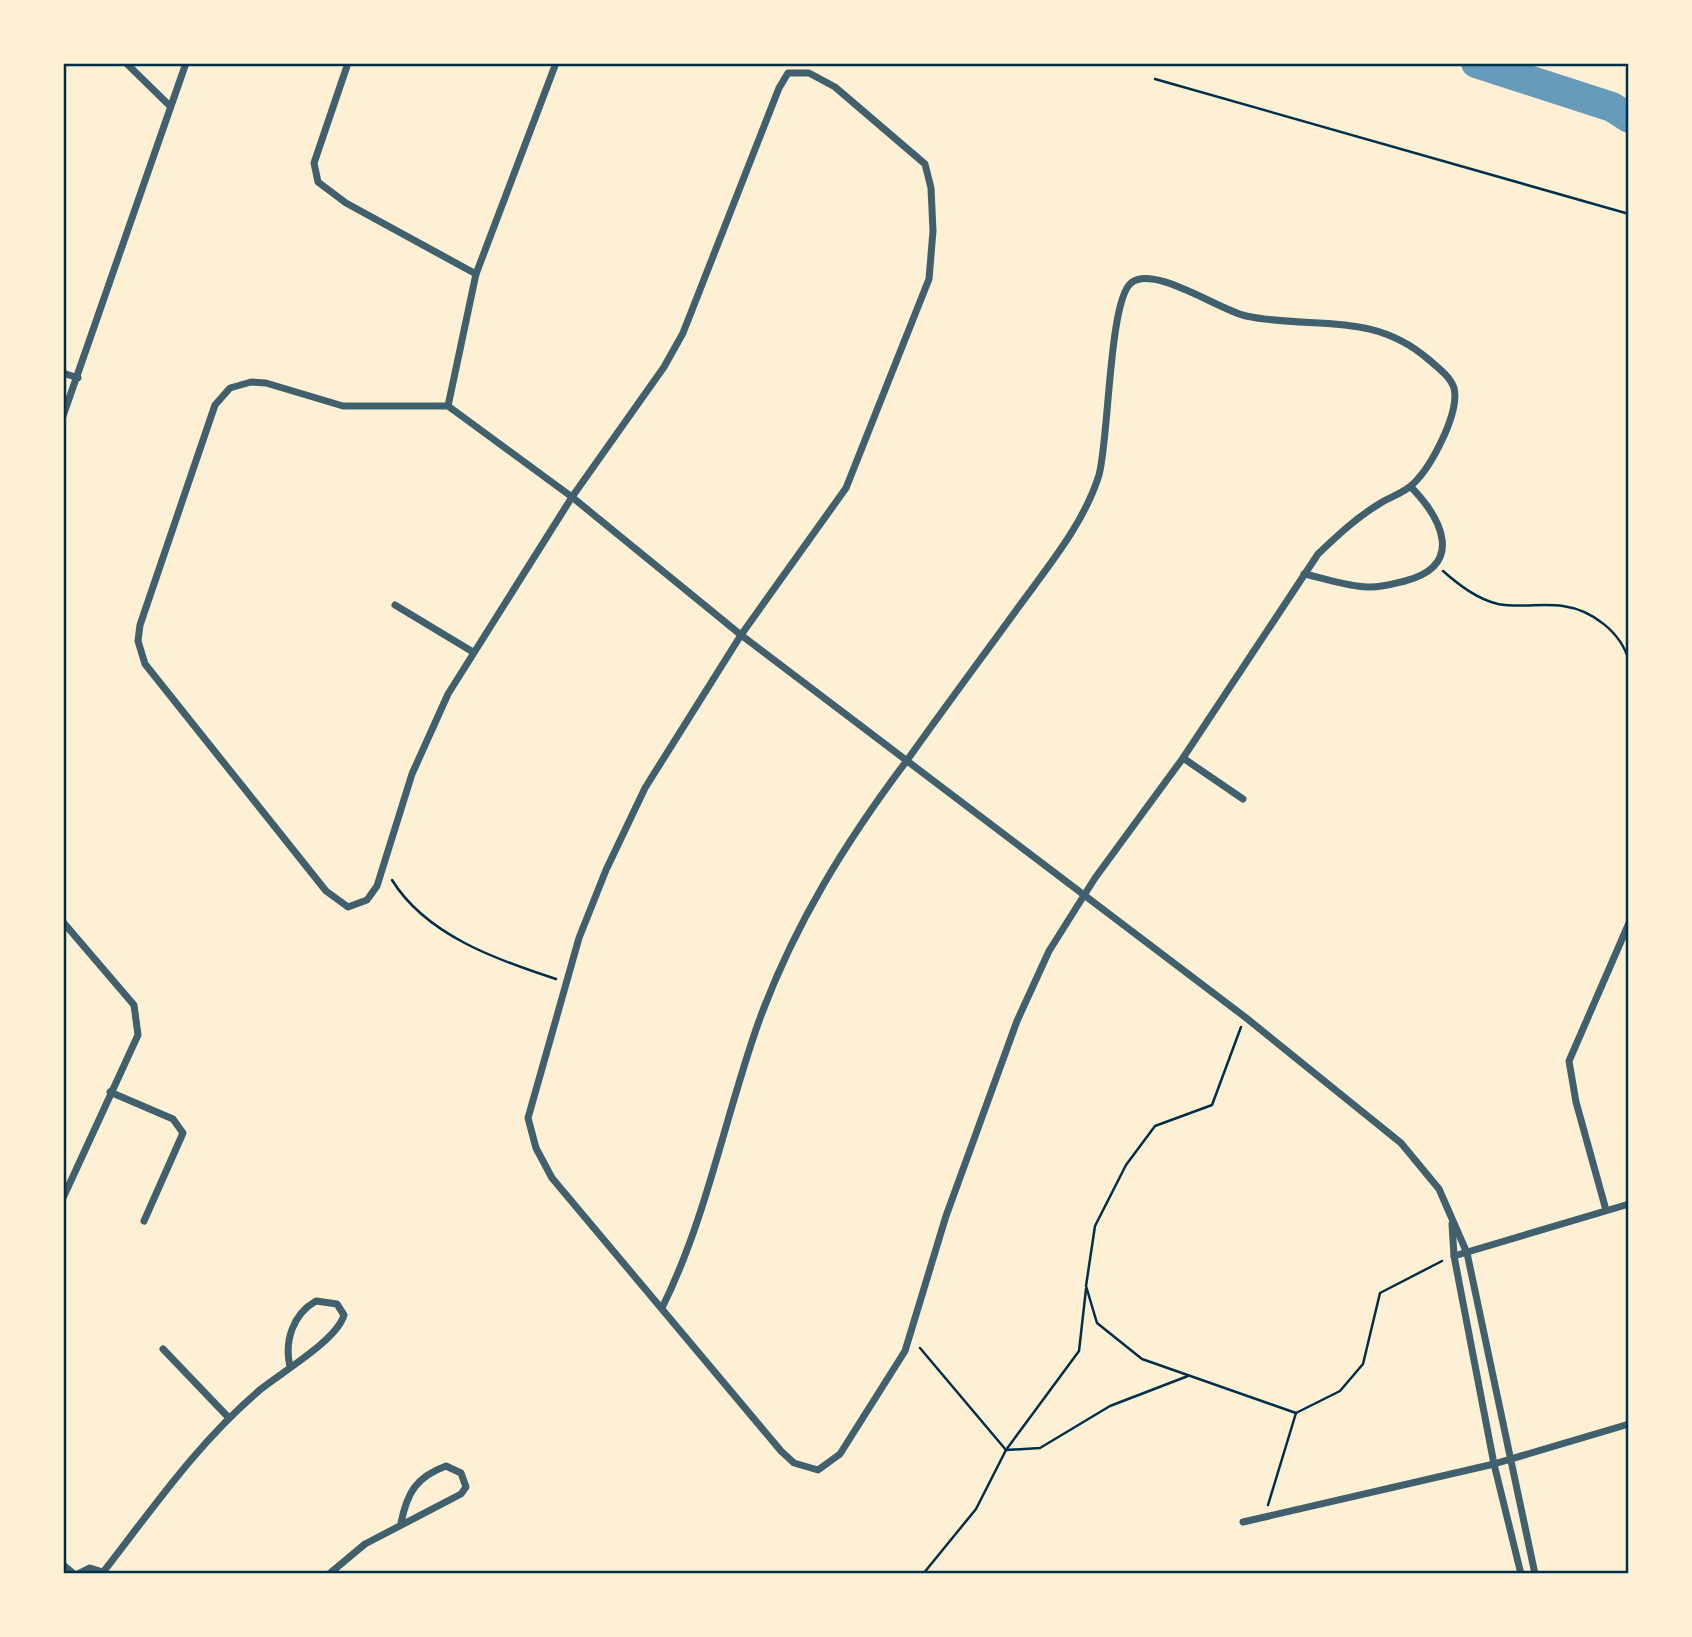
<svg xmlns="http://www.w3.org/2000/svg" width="1692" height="1637" viewBox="0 0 1692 1637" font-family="'Exo 2',sans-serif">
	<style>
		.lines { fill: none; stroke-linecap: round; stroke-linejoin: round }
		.river { stroke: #669bbc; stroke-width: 30 }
		.path { stroke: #003049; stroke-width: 2.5 }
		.minor { stroke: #3f606c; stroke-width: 7 }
		.neatline { fill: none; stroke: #003049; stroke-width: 2.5 }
	</style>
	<rect width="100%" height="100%" fill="#fdf0d5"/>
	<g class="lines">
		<path class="river" d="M 1476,63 L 1612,107 L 1629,118"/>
		<g class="path">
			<path d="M 1155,79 L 1629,214"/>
			<path d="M 1443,571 C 1459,585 1477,599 1498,604 C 1520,608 1542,603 1563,606 C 1592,610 1621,632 1629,661"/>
			<path d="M 392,880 C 426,935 497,960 556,979"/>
			<path d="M 1241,1027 L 1212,1105 L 1155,1126 L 1126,1165 L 1095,1226 L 1086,1286 L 1097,1323 L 1142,1359 L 1296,1413"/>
			<path d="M 920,1348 L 1006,1450 L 1040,1448 L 1110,1406 L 1188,1376"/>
			<path d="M 1268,1505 L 1296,1413 L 1340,1391 L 1363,1364 L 1380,1293 L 1442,1261"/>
			<path d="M 923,1574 L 976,1509 L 1006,1450 L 1079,1351 L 1086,1289"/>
		</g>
		<g class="minor">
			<path d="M 126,63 L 170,106"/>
			<path d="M 348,63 L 314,163 L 318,182 L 346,203 L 476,274"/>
			<path d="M 63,373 L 78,378"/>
			<path d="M 448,406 L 476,274 L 556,63"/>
			<path d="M 63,416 L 186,63"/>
			<path d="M 1304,574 C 1324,578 1346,586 1367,587 C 1380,588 1393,584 1405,581 C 1465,565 1442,519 1411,487"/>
			<path d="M 395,605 L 473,652"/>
			<path d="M 1183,758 L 1243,799"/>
			<path d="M 63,922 L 134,1005 L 138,1035 L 63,1198"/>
			<path d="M 110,1092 L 173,1119 L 183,1133 L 144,1221"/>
			<path d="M 1606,1210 L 1576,1102 L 1569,1061 L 1629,923"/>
			<path d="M 1452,1224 L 1454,1256 L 1494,1464 L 1521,1574"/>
			<path d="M 1454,1256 L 1629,1204"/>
			<path d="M 662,1308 C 707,1217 725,1116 759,1021 C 794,925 846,841 908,759 C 945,707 983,656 1020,605 C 1050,564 1084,523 1099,475 C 1109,438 1109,301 1131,283 C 1153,264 1219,310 1246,316 C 1312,330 1371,310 1428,359 C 1437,367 1450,376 1454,388 C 1460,413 1431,467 1413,484 C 1404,493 1390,497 1379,504 C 1356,518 1338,535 1318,554 L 1183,758 L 1095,878 L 1049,951 L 1017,1021 L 946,1216 L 905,1351 L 840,1454 L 818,1470 L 794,1463 L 781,1451 L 552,1178 L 536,1148 L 528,1118 L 579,938 L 606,870 L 645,788 L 741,635 L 846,488 L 929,279 L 933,231 L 931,188 L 925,164 L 835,87 L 809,73 L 788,73 L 779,88 L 683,333 L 664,367 L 572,497 L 448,694 L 412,774 L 377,886 L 367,900 L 348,907 L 326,891 L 145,664 L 138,641 L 140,625 L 215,405 L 230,388 L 251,382 L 266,383 L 343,406 L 448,406 L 572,497 L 741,635 L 1245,1017 L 1401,1143 L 1439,1189 L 1467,1253 L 1535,1574"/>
			<path d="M 163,1349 L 229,1418"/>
			<path d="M 1243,1522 L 1494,1464 L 1629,1424"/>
			<path d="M 63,1565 L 74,1574"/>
			<path d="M 104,1571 C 153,1508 199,1441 261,1389 C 282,1372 337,1340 344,1315 L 337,1304 L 316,1301 C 293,1314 284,1341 290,1367"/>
			<path d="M 78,1574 L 90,1568 L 106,1573"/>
			<path d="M 329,1574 L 365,1544 L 461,1494 L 466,1487 L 461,1473 L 446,1466 C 416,1477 407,1493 401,1523"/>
		</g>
	</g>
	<rect width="1692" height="1637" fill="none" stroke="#fdf0d5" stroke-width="130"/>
	<rect x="65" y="65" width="1562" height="1507" class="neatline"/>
</svg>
